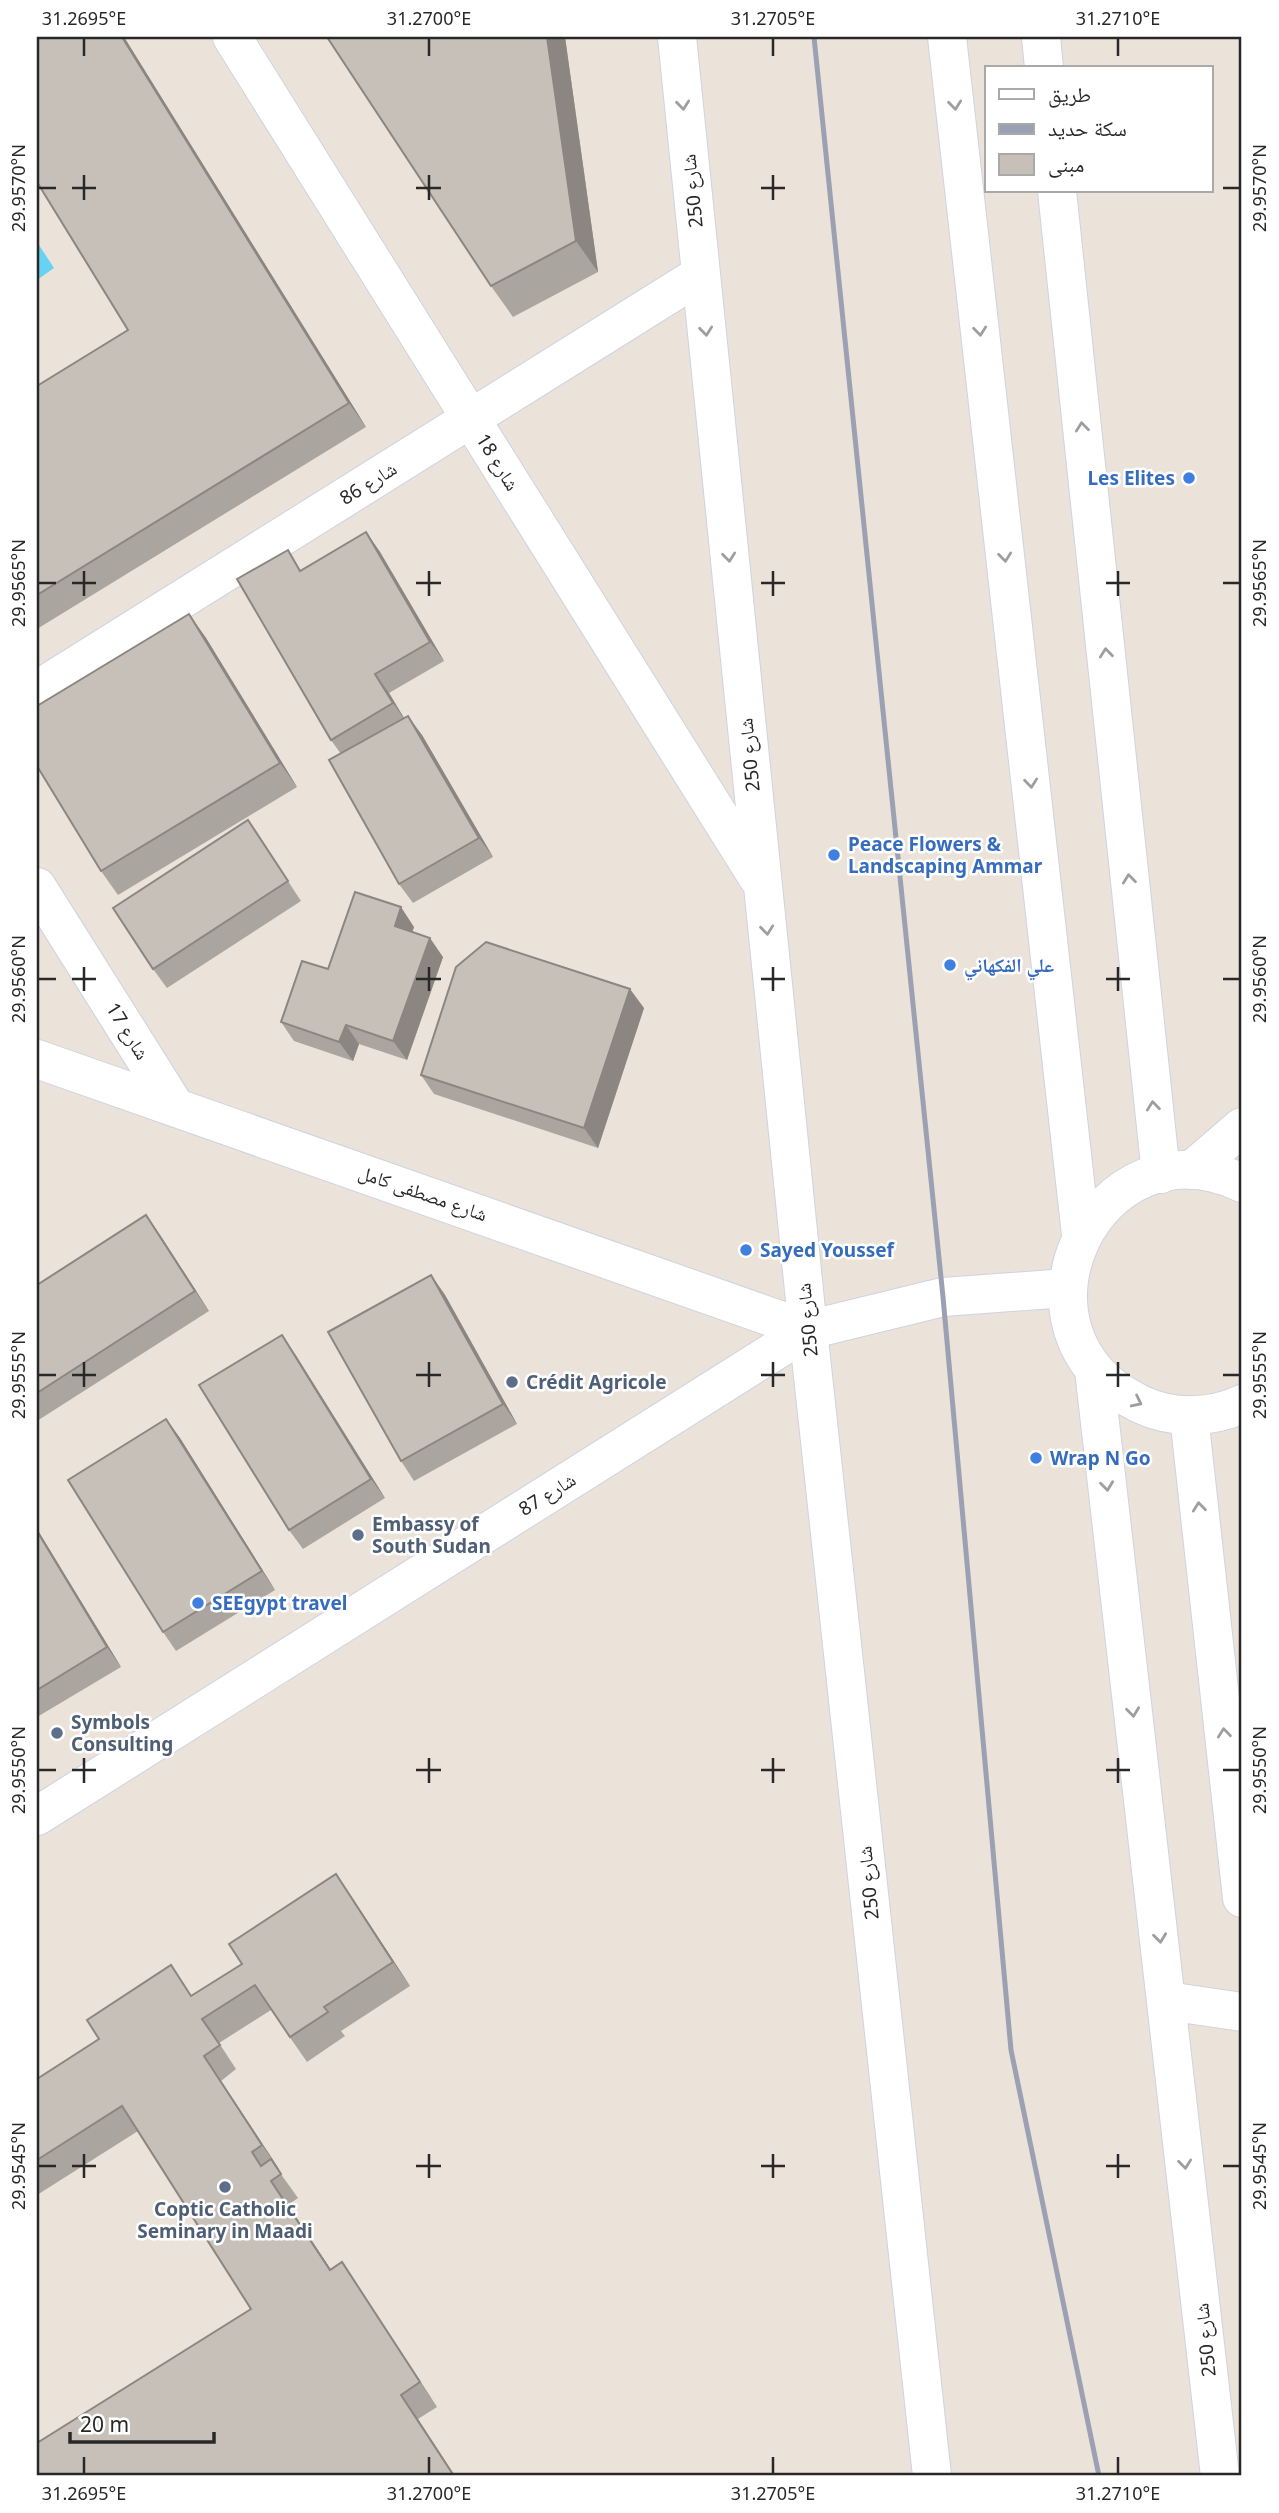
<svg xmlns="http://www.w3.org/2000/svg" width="1279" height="2513" viewBox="0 0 1279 2513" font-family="'Noto Sans','Noto Naskh Arabic',sans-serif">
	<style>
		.water { fill: #68d3f1 }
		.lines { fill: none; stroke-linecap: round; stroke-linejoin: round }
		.minor-casing { stroke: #ced3e2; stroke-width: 40 }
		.minor { stroke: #fff; stroke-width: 38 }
		.rail { stroke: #9ca0b3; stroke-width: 5 }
		.wall { fill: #aaa59f }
		.shaded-wall { fill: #8b8682 }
		.building { fill: #c6c0b9; stroke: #8b8682; stroke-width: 2 }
		.oneway { stroke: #9e9e9e }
		.ticks { fill: none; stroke: #282828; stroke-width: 2.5 }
		.shop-dot { fill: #3f7fe0; stroke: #fff; stroke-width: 2.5 }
		.service-dot { fill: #5c6f8a; stroke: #fff; stroke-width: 2.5 }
		.labels { text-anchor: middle; stroke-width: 5; stroke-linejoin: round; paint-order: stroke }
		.street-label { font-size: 19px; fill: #282828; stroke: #fff }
		.shop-label { font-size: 19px; font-weight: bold; fill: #366cbe; stroke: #fff; text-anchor: start }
		.service-label { font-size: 19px; font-weight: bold; fill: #4e5e75; stroke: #fff; text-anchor: start }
		.neatline { fill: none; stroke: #282828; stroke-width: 2.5 }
		.ticks-label { font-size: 18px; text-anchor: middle; fill: #282828 }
	</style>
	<rect width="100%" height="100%" fill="#ebe3d9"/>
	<path class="water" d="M 37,242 L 54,268 L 37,280 Z"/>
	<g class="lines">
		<defs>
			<g id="minor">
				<path d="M 232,37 L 758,878"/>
				<path d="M 677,37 L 808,1330 L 932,2476"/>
				<path d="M 947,37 L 1081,1235"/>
				<path d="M 1041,37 L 1044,68"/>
				<path d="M 1057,191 L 1161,1174"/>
				<path d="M 37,690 L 700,275"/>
				<path d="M 37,887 L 174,1105"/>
				<path d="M 37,1059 L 808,1330"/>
				<path d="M 1192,1170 L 1242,1127"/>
				<path d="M 1242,1183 C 1097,1114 991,1332 1140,1404 C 1171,1419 1210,1419 1242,1404"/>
				<path d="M 1094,1370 L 1220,2476"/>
				<path d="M 1189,1416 L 1242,1898"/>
				<path d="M 37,1816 L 808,1330 L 943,1297 L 1067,1288"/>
				<path d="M 1167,2001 L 1242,2012"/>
			</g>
		</defs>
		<use href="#minor" class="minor-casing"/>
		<use href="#minor" class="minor"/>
		<path class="rail" d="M 814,37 L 943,1297 L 1011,2050 L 1099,2476"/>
	</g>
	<g class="wall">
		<path d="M 37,37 L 124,37 L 366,427 L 37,629 L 37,386 L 128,330 Z"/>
		<path d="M 327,37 L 565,37 L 598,272 L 513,317 L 491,286 Z"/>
		<path d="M 366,532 L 380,552 L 444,661 L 389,693 L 404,718 L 422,735 L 493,857 L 413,903 L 399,884 L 341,754 L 331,740 L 302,570 Z"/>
		<path d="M 189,614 L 206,638 L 297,787 L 118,895 L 101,871 Z"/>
		<path d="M 248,820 L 301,901 L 167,988 L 153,969 Z"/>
		<path d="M 414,927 L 412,932 L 443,957 L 407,1060 L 359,1044 L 353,1061 L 294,1041 L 281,1022 L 328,969 Z"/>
		<path d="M 644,1008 L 598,1148 L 434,1094 L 421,1075 Z"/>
		<path d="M 160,1235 L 209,1311 L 37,1421 L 37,1285 Z"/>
		<path d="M 431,1275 L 445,1295 L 517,1424 L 414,1481 L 401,1461 Z"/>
		<path d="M 295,1354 L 385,1498 L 303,1549 L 289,1530 Z"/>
		<path d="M 166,1419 L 180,1438 L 275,1590 L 176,1651 L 163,1632 Z"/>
		<path d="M 37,1529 L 121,1667 L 37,1717 Z"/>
		<path d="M 353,1899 L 410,1986 L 341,2031 L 345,2036 L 307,2062 L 271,2010 L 219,2043 L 236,2069 L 221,2081 L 279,2169 L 278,2170 L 298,2198 L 288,2205 L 331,2270 L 342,2262 L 437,2407 L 418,2419 L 251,2309 L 138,2131 L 37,2195 L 37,2079 L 192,1996 Z"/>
	</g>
	<g class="shaded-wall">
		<path d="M 122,37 L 124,37 L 366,427 L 349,403 Z"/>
		<path d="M 547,37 L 565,37 L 598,272 L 576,241 Z"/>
		<path d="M 366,532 L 380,552 L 444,661 L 430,642 Z"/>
		<path d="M 189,614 L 206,638 L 297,787 L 280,763 Z"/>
		<path d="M 375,674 L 389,693 L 407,723 L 393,703 Z"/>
		<path d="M 408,716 L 422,735 L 493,857 L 479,838 Z"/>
		<path d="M 401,907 L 414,927 L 408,945 L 395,926 Z"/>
		<path d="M 430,938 L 443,957 L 407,1060 L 393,1041 Z"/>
		<path d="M 630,989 L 644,1008 L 598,1148 L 584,1128 Z"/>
		<path d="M 346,1025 L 359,1044 L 353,1061 L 339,1042 Z"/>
		<path d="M 146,1215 L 160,1235 L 209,1311 L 195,1291 Z"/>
		<path d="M 431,1275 L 445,1295 L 517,1424 L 503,1404 Z"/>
		<path d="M 282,1335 L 295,1354 L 385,1498 L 371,1479 Z"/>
		<path d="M 166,1419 L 180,1438 L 275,1590 L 262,1571 Z"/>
		<path d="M 37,1529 L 121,1667 L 107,1647 L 37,1531 Z"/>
		<path d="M 336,1874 L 353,1899 L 410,1986 L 393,1962 Z"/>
		<path d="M 204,2056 L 221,2081 L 279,2169 L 262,2145 Z"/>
		<path d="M 271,2181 L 288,2205 L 347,2294 L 330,2270 Z"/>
		<path d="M 342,2262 L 358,2286 L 437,2407 L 420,2382 Z"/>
		<path d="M 401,2395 L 418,2419 L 455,2476 L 454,2476 Z"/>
	</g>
	<g class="building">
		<path d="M 37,37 L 122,37 L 349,403 L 37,595 L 37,386 L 128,330 L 37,182 Z"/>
		<path d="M 327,37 L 547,37 L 576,241 L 491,286 Z"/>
		<path d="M 366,532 L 430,642 L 375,674 L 393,703 L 331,740 L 237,579 L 288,550 L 300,571 Z"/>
		<path d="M 189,614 L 280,763 L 101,871 L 37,766 L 37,706 Z"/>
		<path d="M 408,716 L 479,838 L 399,884 L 329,760 Z"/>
		<path d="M 248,820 L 288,881 L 153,969 L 113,908 Z"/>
		<path d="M 355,892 L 401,907 L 395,926 L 430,938 L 393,1041 L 346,1025 L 339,1042 L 281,1022 L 302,961 L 328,969 Z"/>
		<path d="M 486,942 L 630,989 L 584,1128 L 421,1075 L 456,967 Z"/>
		<path d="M 146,1215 L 195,1291 L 37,1393 L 37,1285 Z"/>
		<path d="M 431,1275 L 503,1404 L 401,1461 L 328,1332 Z"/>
		<path d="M 282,1335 L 371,1479 L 289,1530 L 199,1385 Z"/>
		<path d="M 166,1419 L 262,1571 L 163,1632 L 68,1480 Z"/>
		<path d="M 37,1531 L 107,1647 L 37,1690 Z"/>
		<path d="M 336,1874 L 393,1962 L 324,2007 L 328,2012 L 290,2037 L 255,1985 L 202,2019 L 220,2045 L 204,2056 L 262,2145 L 252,2152 L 261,2166 L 271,2159 L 281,2174 L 271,2181 L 330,2270 L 342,2262 L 420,2382 L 401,2395 L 454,2476 L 37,2476 L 37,2443 L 251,2309 L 122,2106 L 37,2160 L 37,2079 L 99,2039 L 87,2020 L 171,1965 L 191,1996 L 242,1964 L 229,1944 Z"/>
	</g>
	<defs><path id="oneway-chevron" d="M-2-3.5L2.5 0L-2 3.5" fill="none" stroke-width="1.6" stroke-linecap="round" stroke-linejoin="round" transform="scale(1.75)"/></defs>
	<g class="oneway">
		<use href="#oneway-chevron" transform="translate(683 105) rotate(84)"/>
		<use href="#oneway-chevron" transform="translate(955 105) rotate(84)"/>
		<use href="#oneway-chevron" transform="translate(706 331) rotate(84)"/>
		<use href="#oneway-chevron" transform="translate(980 331) rotate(84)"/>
		<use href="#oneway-chevron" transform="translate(1082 427) rotate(-96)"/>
		<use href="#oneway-chevron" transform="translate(729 557) rotate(84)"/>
		<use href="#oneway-chevron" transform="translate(1005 557) rotate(84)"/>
		<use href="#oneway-chevron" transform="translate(1106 653) rotate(-96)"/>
		<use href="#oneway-chevron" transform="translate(1031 783) rotate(84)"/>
		<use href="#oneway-chevron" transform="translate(1129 879) rotate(-96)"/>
		<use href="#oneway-chevron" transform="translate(767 930) rotate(84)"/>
		<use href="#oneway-chevron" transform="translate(1153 1106) rotate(-96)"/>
		<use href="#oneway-chevron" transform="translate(1137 1402) rotate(26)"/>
		<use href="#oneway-chevron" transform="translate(1107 1486) rotate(83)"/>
		<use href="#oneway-chevron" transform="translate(1199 1507) rotate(-96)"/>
		<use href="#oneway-chevron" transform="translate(1133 1712) rotate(83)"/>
		<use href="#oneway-chevron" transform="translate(1224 1733) rotate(-96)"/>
		<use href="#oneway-chevron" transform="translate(1160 1938) rotate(83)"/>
		<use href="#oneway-chevron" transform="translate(1185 2164) rotate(84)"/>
	</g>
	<path class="ticks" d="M 84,38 L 84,56M 429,38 L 429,56M 773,38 L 773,56M 1118,38 L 1118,56M 84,175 L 84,200M 429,175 L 429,200M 773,175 L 773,200M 38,188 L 56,188M 72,188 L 96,188M 416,188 L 441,188M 761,188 L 785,188M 1223,188 L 1240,188M 84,571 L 84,596M 429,571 L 429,596M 773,571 L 773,596M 1118,571 L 1118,596M 38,583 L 56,583M 72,583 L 96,583M 416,583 L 441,583M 761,583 L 785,583M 1106,583 L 1130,583M 1223,583 L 1240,583M 84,967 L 84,991M 429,967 L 429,991M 773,967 L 773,991M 1118,967 L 1118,991M 38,979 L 56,979M 72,979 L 96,979M 416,979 L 441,979M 761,979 L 785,979M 1106,979 L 1130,979M 1223,979 L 1240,979M 84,1362 L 84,1387M 429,1362 L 429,1387M 773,1362 L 773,1387M 1118,1362 L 1118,1387M 38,1375 L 56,1375M 72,1375 L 96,1375M 416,1375 L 441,1375M 761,1375 L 785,1375M 1106,1375 L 1130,1375M 1223,1375 L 1240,1375M 84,1758 L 84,1783M 429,1758 L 429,1783M 773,1758 L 773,1783M 1118,1758 L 1118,1783M 38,1770 L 56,1770M 72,1770 L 96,1770M 416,1770 L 441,1770M 761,1770 L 785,1770M 1106,1770 L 1130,1770M 1223,1770 L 1240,1770M 84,2154 L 84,2178M 429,2154 L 429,2178M 773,2154 L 773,2178M 1118,2154 L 1118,2178M 38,2166 L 56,2166M 72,2166 L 96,2166M 416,2166 L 441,2166M 761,2166 L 785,2166M 1106,2166 L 1130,2166M 1223,2166 L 1240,2166M 84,2457 L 84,2474M 429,2457 L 429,2474M 773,2457 L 773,2474M 1118,2457 L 1118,2474"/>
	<g class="shop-dot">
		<circle cx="1189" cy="478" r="7"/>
		<circle cx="834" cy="855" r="7"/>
		<circle cx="950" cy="965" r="7"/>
		<circle cx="746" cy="1250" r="7"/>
		<circle cx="1036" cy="1458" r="7"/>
		<circle cx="198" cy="1603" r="7"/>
	</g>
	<g class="service-dot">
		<circle cx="512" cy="1382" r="7"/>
		<circle cx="358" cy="1535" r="7"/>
		<circle cx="57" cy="1733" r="7"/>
		<circle cx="225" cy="2187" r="7"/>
	</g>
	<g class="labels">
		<g class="street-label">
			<text transform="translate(692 191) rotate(-96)" y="7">شارع 250</text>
			<text transform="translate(498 462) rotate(58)" y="7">شارع 18</text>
			<text transform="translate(368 483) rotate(-32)" y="7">شارع 86</text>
			<text transform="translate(749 755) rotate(-96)" y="7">شارع 250</text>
			<text transform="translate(128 1031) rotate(58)" y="7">شارع 17</text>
			<text transform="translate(423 1193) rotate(19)" y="7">شارع مصطفى كامل</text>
			<text transform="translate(807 1320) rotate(-96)" y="7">شارع 250</text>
			<text transform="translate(547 1494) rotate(-32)" y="7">شارع 87</text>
			<text transform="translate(868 1883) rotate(-96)" y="7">شارع 250</text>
			<text transform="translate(1205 2340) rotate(-96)" y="7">شارع 250</text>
		</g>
		<g class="shop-label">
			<text x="1175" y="485" text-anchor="end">Les Elites</text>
			<text x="848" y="851">Peace Flowers &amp;<tspan x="848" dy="22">Landscaping Ammar</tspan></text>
			<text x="964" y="972">علي الفكهاني</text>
			<text x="760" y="1257">Sayed Youssef</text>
			<text x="1050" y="1465">Wrap N Go</text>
			<text x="212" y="1610">SEEgypt travel</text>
		</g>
		<g class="service-label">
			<text x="526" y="1389">Crédit Agricole</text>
			<text x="372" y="1531">Embassy of<tspan x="372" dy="22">South Sudan</tspan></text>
			<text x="71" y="1729">Symbols<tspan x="71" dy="22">Consulting</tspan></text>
			<text x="225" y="2216" text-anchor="middle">Coptic Catholic<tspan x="225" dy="22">Seminary in Maadi</tspan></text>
		</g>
	</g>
	<rect width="1279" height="2513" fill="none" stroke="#ffffff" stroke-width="77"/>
	<rect x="985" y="66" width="228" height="126" fill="#ffffff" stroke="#a9a9a9" stroke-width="2"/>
	<rect x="999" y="89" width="35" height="10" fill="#ffffff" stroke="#a9a9a9" stroke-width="2"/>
	<text x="1048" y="102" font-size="21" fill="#282828">طريق</text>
	<rect x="999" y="124" width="35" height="10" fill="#9ca0b3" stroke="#a9a9a9" stroke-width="2"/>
	<text x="1048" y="136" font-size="21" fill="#282828">سكة حديد</text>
	<rect x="999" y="154" width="35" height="21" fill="#c6c0b9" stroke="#a9a9a9" stroke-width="2"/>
	<text x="1048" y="172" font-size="21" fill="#282828">مبنى</text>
	<path d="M70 2432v10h144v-10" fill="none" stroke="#282828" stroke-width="3.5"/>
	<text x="80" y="2432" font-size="21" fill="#282828" stroke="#ffffff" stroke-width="5" paint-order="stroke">20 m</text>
	<rect x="38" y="38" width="1202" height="2436" class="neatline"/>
	<g class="ticks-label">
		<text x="84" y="25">31.2695°E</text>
		<text x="429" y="25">31.2700°E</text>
		<text x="773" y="25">31.2705°E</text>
		<text x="1118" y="25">31.2710°E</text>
		<text transform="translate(19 188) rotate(-90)" y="6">29.9570°N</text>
		<text transform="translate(1260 188) rotate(-90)" y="6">29.9570°N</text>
		<text transform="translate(19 583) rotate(-90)" y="6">29.9565°N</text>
		<text transform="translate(1260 583) rotate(-90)" y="6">29.9565°N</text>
		<text transform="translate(19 979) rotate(-90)" y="6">29.9560°N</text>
		<text transform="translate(1260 979) rotate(-90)" y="6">29.9560°N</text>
		<text transform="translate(19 1375) rotate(-90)" y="6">29.9555°N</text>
		<text transform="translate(1260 1375) rotate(-90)" y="6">29.9555°N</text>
		<text transform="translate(19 1770) rotate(-90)" y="6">29.9550°N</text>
		<text transform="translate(1260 1770) rotate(-90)" y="6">29.9550°N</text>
		<text transform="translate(19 2166) rotate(-90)" y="6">29.9545°N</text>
		<text transform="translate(1260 2166) rotate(-90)" y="6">29.9545°N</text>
		<text x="84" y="2500">31.2695°E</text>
		<text x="429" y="2500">31.2700°E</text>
		<text x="773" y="2500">31.2705°E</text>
		<text x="1118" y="2500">31.2710°E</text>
	</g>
</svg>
